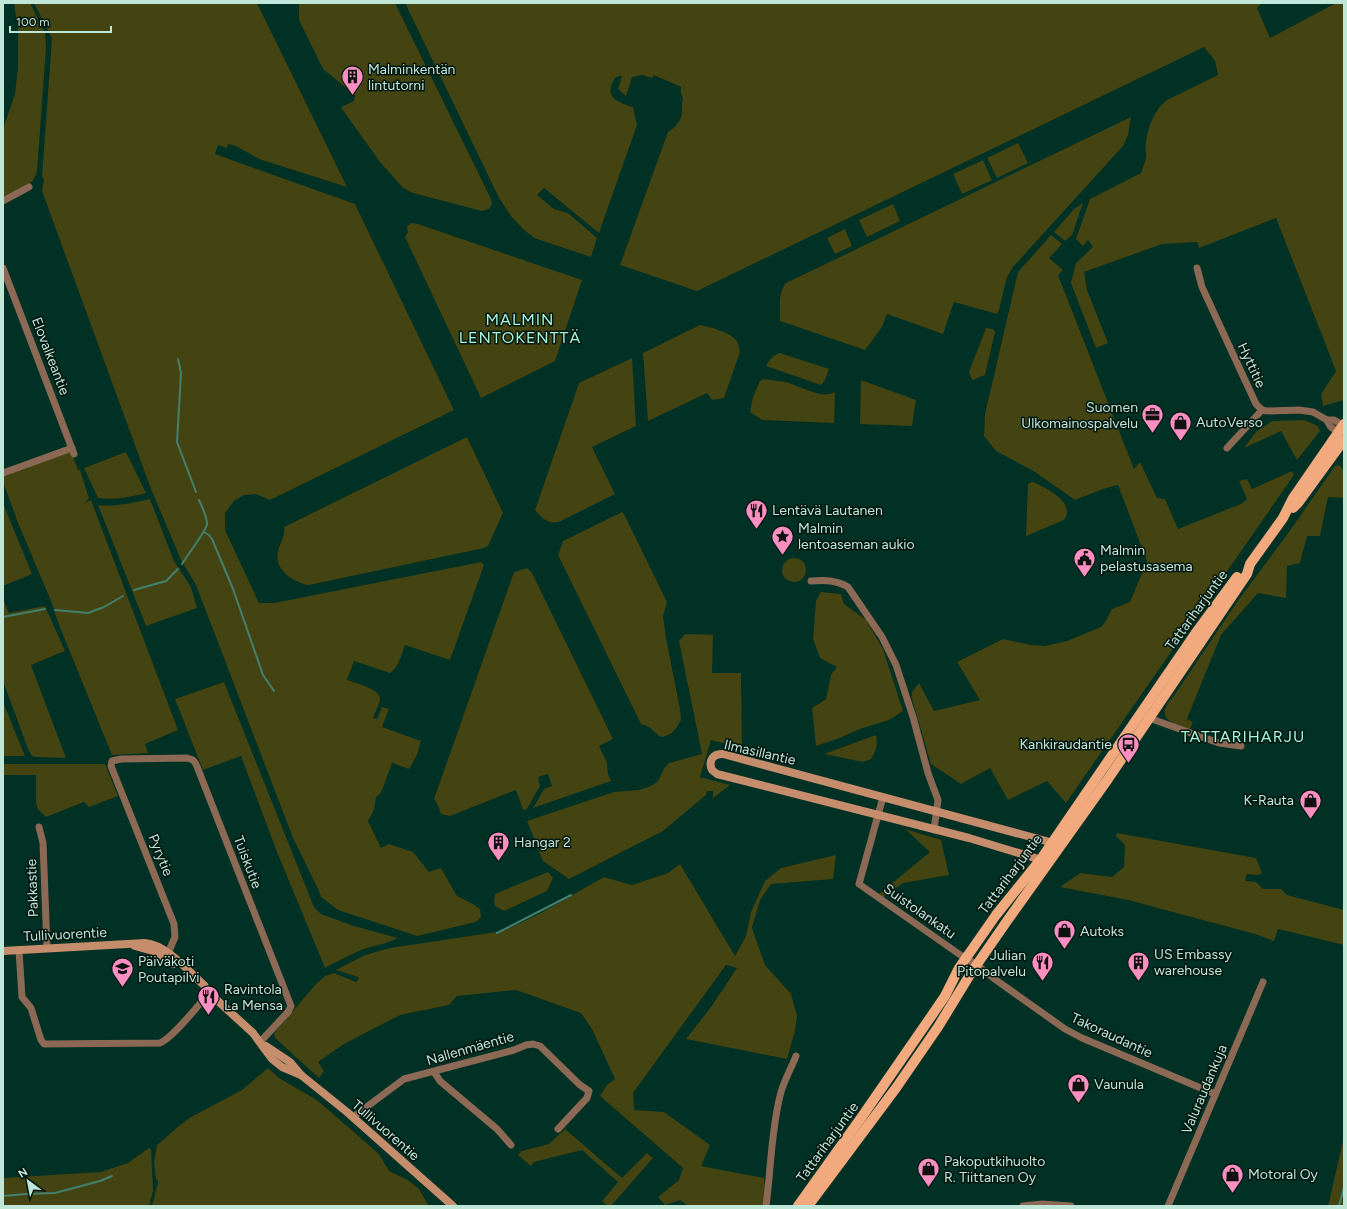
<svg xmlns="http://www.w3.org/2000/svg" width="1347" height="1209" viewBox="0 0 1347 1209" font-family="Figtree,sans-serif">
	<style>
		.green { fill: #434412 }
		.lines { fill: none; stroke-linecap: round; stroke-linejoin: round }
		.stream { stroke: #43806f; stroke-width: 2 }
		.street { stroke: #8c6954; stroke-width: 7 }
		.secondary { stroke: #c68d6c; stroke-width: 8 }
		.primary { stroke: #f2a97e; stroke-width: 10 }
		.labels { text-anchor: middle; stroke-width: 3; stroke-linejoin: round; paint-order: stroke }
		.poi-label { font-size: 14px; fill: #c0e6d8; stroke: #00150f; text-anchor: start }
		.street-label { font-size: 14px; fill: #c0e6d8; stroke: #00150f }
		.quarter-label { font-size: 16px; letter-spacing: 1px; fill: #a4f5da; stroke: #00150f }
	</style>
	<rect width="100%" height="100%" fill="#013024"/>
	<g class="green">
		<path d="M 14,3 L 30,3 L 45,33 L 46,48 L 37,172 L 33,181 L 3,198 L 3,129 L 15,94 L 18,67 L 18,31 Z"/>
		<path d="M 34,3 L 257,3 L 347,187 L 259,159 L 236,146 L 228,144 L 227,148 L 218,145 L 215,154 L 355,204 L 454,410 L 270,500 L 256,494 L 244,495 L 234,501 L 225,513 L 225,530 L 259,603 L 274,603 L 481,562 L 484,565 L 450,660 L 405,645 C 401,655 399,667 390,673 L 354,661 L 347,680 C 355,683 382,689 380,700 C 379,706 375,712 373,718 L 377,719 L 382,707 L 389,709 L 382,727 L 421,741 L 417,755 L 409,769 L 392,763 L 381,793 L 376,797 L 374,810 L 368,821 L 381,848 L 389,844 L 413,852 L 429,872 L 441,868 L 457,896 L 473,904 L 480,909 L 481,917 L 476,922 L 417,936 L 338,910 L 321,897 L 320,893 L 293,838 L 196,585 L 181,560 L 151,489 L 42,191 L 44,180 L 42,176 L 52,38 Z"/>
		<path d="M 299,3 L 395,3 L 491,199 L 492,204 L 489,209 L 482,211 L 413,193 L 403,188 L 380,162 L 342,109 L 341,107 L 354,101 L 355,95 L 323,69 L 299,20 Z"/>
		<path d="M 405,3 L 1262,3 L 1257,8 L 1270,38 L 1336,3 L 1344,3 L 1344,400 L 1323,406 L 1321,394 L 1336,371 L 1276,218 L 1199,248 L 1197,242 L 1162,244 L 1084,272 L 1087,290 L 1108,343 L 1096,348 L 1071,283 L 1076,263 L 1093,247 L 1088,240 L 1083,246 L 1076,239 L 1090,199 L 1141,173 C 1143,168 1145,162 1146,157 C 1146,152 1145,147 1146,141 C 1148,126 1155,109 1167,100 L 1218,75 L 1215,61 L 1204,47 L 697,291 L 620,265 L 668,132 C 675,128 681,121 682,113 C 682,107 681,104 683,99 L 681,93 L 681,87 L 654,75 L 652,78 L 642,75 L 632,77 L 626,96 L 618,89 L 622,76 L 616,77 C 602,96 617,102 633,107 L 637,125 L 599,233 L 544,188 L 537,195 L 554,209 L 568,213 L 597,238 L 591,257 L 534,238 L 523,229 L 511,216 L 499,198 Z"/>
		<path d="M 1131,117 L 1128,135 L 1123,146 L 1013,267 L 1007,277 L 999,310 L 997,314 L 954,302 L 943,334 L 887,314 L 882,327 L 865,350 L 780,321 C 780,309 778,292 786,283 Z"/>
		<path d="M 1018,143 L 1028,163 L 997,178 L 987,158 Z"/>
		<path d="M 983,160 L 992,180 L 962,194 L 953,174 Z"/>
		<path d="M 1083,203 L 1072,235 L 1065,241 L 1054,232 L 1074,209 Z"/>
		<path d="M 893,204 L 900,221 L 867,237 L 859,220 Z"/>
		<path d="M 412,223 L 418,224 L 582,280 L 555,361 L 481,398 L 405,237 L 408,232 L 407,226 Z"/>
		<path d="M 845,229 L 852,246 L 835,254 L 827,238 Z"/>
		<path d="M 1051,235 L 1062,244 L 1049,258 L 1063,270 L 1058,275 L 1134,469 L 1140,462 L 1157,498 L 1165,499 L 1178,529 L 1241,504 L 1247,499 L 1239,481 L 1247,479 L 1252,489 L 1292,471 L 1294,475 L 1066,803 L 1047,781 L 1008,800 L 990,768 L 961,784 L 931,764 L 912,699 L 912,692 L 919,683 L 934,711 L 980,700 L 957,662 L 1003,639 L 1031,645 L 1045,646 L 1067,641 L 1101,627 L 1106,621 L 1112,609 L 1130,602 L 1147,561 L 1118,485 L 1103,489 L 1075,500 L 1035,472 L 996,451 L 984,436 L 985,414 L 1018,272 Z"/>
		<path d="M 700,325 C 708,326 731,333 736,340 C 739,343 739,348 740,352 L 724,398 L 712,400 L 707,393 L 648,421 L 643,353 Z"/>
		<path d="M 986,328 L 993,329 L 995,332 L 985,375 L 973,380 L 971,378 L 969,372 Z"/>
		<path d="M 780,353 L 829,369 L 825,380 L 821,385 L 766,366 C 770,359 773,355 780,353 Z"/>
		<path d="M 632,358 L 636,426 L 592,447 L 615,494 L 559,522 C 548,524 541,518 535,510 L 579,383 Z"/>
		<path d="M 763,379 C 771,380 778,381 786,382 C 797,385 824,400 834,392 L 835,394 L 834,423 L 762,420 L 750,412 L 753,397 L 760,381 Z"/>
		<path d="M 861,380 L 916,400 L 912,426 L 860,424 Z"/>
		<path d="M 1304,420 L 1318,426 L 1320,431 L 1297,460 L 1281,431 L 1244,448 L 1256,432 L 1272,421 Z"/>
		<path d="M 467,437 L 503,513 L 488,546 L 484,548 L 309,585 C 294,583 273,569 278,551 C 280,542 286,536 284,527 Z"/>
		<path d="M 68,452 L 72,454 L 78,470 L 80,470 L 89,498 L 85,503 L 91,500 L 178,730 L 145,744 L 148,753 L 112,755 L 59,625 L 51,601 L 18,523 L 3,482 L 3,476 Z"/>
		<path d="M 126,452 L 146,493 C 130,497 116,500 98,498 L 84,468 Z"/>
		<path d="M 1340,465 L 1344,472 L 1344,498 L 1328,497 L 1320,536 L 1307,536 L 1300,563 L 1287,566 L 1286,598 L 1258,593 L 1221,635 L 1187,719 L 1193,722 L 1190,729 C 1171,723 1154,718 1173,697 L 1237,602 L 1291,529 L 1335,466 Z"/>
		<path d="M 1033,482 C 1045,487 1077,503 1064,520 L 1026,536 L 1028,485 L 1029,483 Z"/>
		<path d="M 150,499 L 167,543 L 174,561 L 191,587 L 197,608 L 146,626 L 98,505 C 116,507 132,503 150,499 Z"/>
		<path d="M 3,503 L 32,574 L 3,586 Z"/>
		<path d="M 622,512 L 624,514 L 667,602 L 663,616 L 666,638 L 680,709 L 681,720 L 677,727 L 672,733 L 663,737 L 659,736 L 649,727 L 641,724 L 558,555 L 563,541 Z"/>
		<circle cx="794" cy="570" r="12"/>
		<path d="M 527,568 L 532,573 L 613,739 L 599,746 L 607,763 L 608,774 L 611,781 L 533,808 L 544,789 L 552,786 L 548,774 L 538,777 L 540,786 L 527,809 L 523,810 L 516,790 L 450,816 L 441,814 L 438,805 L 434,799 L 514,572 Z"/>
		<path d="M 821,592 L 841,594 L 844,604 L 866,620 L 883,649 L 903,711 L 889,720 L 860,729 L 837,739 L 816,746 L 812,708 L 826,699 L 831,675 L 837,667 L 820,658 L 813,639 L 816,601 Z"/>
		<path d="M 3,599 L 9,613 L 45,606 L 65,651 L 31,665 L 66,758 L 36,757 L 32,756 L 28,749 L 3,681 Z"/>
		<path d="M 685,634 L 713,635 L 712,673 L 741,673 L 742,748 L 711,740 L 700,777 L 730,785 L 713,798 L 713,791 L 707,791 L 706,795 L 663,831 L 569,879 L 543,861 L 527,821 L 614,792 L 639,790 L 651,786 L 658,781 L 665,767 L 669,763 L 702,754 L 679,641 Z"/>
		<path d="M 224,682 L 314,907 L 321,914 L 354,926 L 398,938 C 388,944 370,946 359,951 C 347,956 336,962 325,968 L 277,852 L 241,756 L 203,770 L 175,699 Z"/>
		<path d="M 3,702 L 25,756 L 3,756 Z"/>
		<path d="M 876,735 C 878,744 876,751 871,759 L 863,762 L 824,754 Z"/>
		<path d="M 3,764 L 105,764 L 118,796 L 89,807 L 84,802 L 46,817 L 38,809 L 36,803 L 36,775 L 3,775 Z"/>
		<path d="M 905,829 L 941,840 L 949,875 L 903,883 L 881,899 L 879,894 L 930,852 Z"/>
		<path d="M 1117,833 L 1256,858 L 1262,873 L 1258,875 L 1247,874 L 1245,881 L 1256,882 L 1263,889 L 1281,889 L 1287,895 L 1344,910 L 1344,945 L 1278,929 L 1274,941 L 1255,934 L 1128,900 L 1060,887 L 1080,873 L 1112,877 L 1124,867 L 1125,845 L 1116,836 Z"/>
		<path d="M 836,855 L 833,879 L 771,884 L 760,900 L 752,928 L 765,965 L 791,994 L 797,1016 L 795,1031 L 787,1059 L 686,1039 L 711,1007 L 737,968 L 726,965 L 633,1093 L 634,1110 L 664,1112 L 710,1145 L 701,1166 L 764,1178 L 765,1190 L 763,1206 L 688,1206 L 680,1200 L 665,1205 L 658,1197 L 679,1180 L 683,1168 L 600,1096 L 607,1085 L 615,1079 L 592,1029 L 581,1013 L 516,990 L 457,996 L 449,1005 L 400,1015 L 344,1044 L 318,1062 L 324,1071 L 319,1078 L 275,1038 L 274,1033 L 316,984 L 325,976 L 334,973 L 356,982 L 359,979 L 358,977 L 336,970 L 365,955 L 390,948 L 503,931 L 541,913 L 604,877 L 632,885 L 668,873 L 680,864 L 735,956 L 746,936 L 751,912 L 765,881 L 781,868 Z"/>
		<path d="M 548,872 L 553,878 L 547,891 L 504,911 L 495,906 L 494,902 L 495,894 Z"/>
		<path d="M 268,1068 L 279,1078 L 317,1100 L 379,1154 L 389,1171 L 408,1180 L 419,1189 L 429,1206 L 152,1206 L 157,1186 L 158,1185 L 158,1181 L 156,1179 L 154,1162 L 157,1145 L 179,1126 L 191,1117 L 242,1090 Z"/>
		<path d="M 565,1129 L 622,1178 L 647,1153 L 653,1158 L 611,1206 L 608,1206 L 602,1201 L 618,1182 L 582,1150 L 534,1162 L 531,1166 L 518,1155 L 522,1151 L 549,1144 Z"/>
		<path d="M 1344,1137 L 1344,1206 L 1328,1206 Z"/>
		<path d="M 149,1148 L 151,1149 L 153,1191 L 149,1206 L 3,1206 L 3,1178 L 101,1172 L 128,1163 Z"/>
	</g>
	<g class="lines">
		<g class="stream">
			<path d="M 178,359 L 181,373 L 177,442 L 196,492"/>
			<path d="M 204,532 L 209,535 L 212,539 L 233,589 L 263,675 L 274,691"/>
			<path d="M 182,564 C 186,557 207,530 207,524 C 207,516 202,507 199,500"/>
			<path d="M 134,590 L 166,581 L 178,569"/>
			<path d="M 55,610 L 88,613 L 104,607 L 123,596"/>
			<path d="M 3,617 L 45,609"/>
			<path d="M 497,933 L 571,895"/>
			<path d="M 3,1196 L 26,1194 L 55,1193 L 100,1181 L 112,1176"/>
			<path d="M 1339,1206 L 1344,1187"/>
		</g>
		<g class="street">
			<path d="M 3,201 L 29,187"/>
			<path d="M 3,268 L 74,454"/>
			<path d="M 1197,268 L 1202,287 L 1256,404 L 1262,410 L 1267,411 L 1299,410 L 1313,412 L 1327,420 L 1330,426 L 1332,428 L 1339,432 L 1342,433"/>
			<path d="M 1327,420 L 1334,420 L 1344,426"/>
			<path d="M 1227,448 L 1262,410"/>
			<path d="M 3,473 L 72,448"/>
			<path d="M 811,581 C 825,580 836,580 848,587 L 882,637 L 896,665 L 913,717 L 928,773 L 938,800 L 934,830"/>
			<path d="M 1146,717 L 1219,743 L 1241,746"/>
			<path d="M 883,797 L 859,884 L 959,954 L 977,965 L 996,980 L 1065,1029 L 1082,1038 L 1215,1094"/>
			<path d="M 39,827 L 43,843 L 47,948"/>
			<path d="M 19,950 L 22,997 L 31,1008 L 41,1040 L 44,1044 L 160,1043 C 173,1038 199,1004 209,993"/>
			<path d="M 166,958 L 175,937 L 174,924 L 111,766 L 112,761 L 121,759 L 187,758 L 193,760 L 196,764 L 291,1006 L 288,1012 L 260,1042"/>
			<path d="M 434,1072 L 440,1081 L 497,1129 L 511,1145"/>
			<path d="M 353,1117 L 404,1079 L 514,1050 L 526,1045 L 533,1044 L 540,1046 L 580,1085 L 589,1091 L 587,1098 L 558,1129"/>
			<path d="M 766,1206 C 771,1169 771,1132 780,1096 C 783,1082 791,1069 796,1056"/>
			<path d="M 1023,1206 L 1042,1204 L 1071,1206"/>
			<path d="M 1168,1206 L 1263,982"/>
		</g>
		<g class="secondary">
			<path d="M 1045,861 L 969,838 L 717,774 L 712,770 C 708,761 713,753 723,754 L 1057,844"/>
			<path d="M 135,946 L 156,952 L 173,964"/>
			<path d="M 3,951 L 145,943 C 167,945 188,971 204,985 L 208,992 L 253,1033 L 272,1059 L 282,1067 L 301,1075"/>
			<path d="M 266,1046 L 290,1062 L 301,1075 L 347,1112 L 453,1206"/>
		</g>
		<g class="primary">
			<path d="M 1293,508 L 1298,503 L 1344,440"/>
			<path d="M 798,1206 L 861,1118 L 930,1018 L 945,996 L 959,968 L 973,948 L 996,915 L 1041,859 L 1195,634 L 1237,577"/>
			<path d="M 808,1206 L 896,1088 L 938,1027 L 971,973 L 1007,921 L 1108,779 L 1247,574 L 1250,564 L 1283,518 L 1293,498 L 1344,424"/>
		</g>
	</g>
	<defs>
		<symbol id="building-pin" viewBox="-11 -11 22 30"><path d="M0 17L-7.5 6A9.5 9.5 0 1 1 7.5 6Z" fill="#fc8fc2" stroke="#00150f"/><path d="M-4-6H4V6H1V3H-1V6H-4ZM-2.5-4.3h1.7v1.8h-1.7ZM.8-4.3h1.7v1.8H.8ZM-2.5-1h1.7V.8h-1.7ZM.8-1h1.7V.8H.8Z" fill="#111"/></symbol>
		<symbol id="office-pin" viewBox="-11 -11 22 30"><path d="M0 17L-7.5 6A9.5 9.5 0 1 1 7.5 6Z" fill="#fc8fc2" stroke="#00150f"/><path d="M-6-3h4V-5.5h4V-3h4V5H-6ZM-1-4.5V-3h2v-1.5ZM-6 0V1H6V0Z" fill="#111"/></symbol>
		<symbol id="shop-pin" viewBox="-11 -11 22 30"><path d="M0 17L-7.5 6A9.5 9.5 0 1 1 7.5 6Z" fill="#fc8fc2" stroke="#00150f"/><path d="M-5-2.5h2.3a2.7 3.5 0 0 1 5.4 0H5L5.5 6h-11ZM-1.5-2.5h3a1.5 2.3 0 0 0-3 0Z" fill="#111"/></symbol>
		<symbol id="restaurant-pin" viewBox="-11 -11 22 30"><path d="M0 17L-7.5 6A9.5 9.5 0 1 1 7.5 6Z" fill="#fc8fc2" stroke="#00150f"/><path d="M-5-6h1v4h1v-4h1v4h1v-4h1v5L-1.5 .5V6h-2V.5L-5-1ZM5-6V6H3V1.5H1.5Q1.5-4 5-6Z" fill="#111"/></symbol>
		<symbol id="sight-pin" viewBox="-11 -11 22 30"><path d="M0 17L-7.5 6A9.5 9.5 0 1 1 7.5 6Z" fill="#fc8fc2" stroke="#00150f"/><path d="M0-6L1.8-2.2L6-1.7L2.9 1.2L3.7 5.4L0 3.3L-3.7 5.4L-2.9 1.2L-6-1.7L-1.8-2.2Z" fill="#111"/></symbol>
		<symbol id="civic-pin" viewBox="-11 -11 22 30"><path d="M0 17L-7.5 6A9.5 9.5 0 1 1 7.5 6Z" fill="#fc8fc2" stroke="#00150f"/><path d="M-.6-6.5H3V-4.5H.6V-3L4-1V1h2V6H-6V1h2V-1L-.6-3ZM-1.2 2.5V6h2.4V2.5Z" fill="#111"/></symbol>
		<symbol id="bus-pin" viewBox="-11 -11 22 30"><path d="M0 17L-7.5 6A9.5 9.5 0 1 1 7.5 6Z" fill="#fc8fc2" stroke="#00150f"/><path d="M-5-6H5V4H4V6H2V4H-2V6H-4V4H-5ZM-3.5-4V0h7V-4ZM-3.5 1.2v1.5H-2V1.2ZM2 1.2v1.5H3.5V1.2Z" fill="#111"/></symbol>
		<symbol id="school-pin" viewBox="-11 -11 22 30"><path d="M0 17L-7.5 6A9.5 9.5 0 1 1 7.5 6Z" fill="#fc8fc2" stroke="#00150f"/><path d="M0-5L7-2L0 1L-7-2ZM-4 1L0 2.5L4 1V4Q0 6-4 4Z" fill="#111"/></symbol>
	</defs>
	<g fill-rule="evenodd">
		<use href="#building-pin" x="340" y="64" width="25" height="34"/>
		<use href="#office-pin" x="1140" y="402" width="25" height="34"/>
		<use href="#shop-pin" x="1168" y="410" width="25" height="34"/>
		<use href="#restaurant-pin" x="744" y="498" width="25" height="34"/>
		<use href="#sight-pin" x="770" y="524" width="25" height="34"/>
		<use href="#civic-pin" x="1072" y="546" width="25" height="34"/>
		<use href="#bus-pin" x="1116" y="732" width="25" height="34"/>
		<use href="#shop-pin" x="1298" y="788" width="25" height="34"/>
		<use href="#building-pin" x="486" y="830" width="25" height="34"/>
		<use href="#shop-pin" x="1052" y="918" width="25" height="34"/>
		<use href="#building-pin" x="1126" y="950" width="25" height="34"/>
		<use href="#restaurant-pin" x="1030" y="950" width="25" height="34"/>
		<use href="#school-pin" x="110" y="956" width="25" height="34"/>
		<use href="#restaurant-pin" x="196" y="984" width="25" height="34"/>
		<use href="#shop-pin" x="1066" y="1072" width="25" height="34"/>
		<use href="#shop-pin" x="916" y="1156" width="25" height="34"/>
		<use href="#shop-pin" x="1220" y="1162" width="25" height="34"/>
	</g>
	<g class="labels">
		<g class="poi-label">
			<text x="368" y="74">Malminkentän<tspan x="368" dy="16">lintutorni</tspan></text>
			<text x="1138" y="412" text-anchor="end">Suomen<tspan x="1138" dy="16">Ulkomainospalvelu</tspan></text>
			<text x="1196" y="427">AutoVerso</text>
			<text x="772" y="515">Lentävä Lautanen</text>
			<text x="798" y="533">Malmin<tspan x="798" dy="16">lentoaseman aukio</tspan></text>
			<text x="1100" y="555">Malmin<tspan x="1100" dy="16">pelastusasema</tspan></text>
			<text x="1112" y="749" text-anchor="end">Kankiraudantie</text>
			<text x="1294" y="805" text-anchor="end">K-Rauta</text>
			<text x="514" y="847">Hangar 2</text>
			<text x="1080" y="936">Autoks</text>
			<text x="1154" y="959">US Embassy<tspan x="1154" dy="16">warehouse</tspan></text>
			<text x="1026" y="960" text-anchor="end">Julian<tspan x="1026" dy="16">Pitopalvelu</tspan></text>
			<text x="138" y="966">Päiväkoti<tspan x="138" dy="16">Poutapilvi</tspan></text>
			<text x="224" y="994">Ravintola<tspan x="224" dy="16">La Mensa</tspan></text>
			<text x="1094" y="1089">Vaunula</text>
			<text x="944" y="1166">Pakoputkihuolto<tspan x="944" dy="16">R. Tiittanen Oy</tspan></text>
			<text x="1248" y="1179">Motoral Oy</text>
		</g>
		<g class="street-label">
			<text transform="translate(51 356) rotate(69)" y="5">Elovalkeantie</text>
			<text transform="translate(1252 365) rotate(65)" y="5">Hyttitie</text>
			<text transform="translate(1196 610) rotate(-54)" y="5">Tattariharjuntie</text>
			<text transform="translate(760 752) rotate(13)" y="5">Ilmasillantie</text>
			<text transform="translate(161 855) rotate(68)" y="5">Pyrytie</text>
			<text transform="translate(248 862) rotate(69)" y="5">Tuiskutie</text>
			<text transform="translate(1010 874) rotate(-53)" y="5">Tattariharjuntie</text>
			<text transform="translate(32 888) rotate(-92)" y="5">Pakkastie</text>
			<text transform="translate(920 911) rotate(35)" y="5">Suistolankatu</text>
			<text transform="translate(65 934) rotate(-3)" y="5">Tullivuorentie</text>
			<text transform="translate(1112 1035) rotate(25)" y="5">Takoraudantie</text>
			<text transform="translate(470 1048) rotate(-16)" y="5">Nallenmäentie</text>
			<text transform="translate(1204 1089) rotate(-67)" y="5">Valuraudankuja</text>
			<text transform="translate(386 1130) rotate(41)" y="5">Tullivuorentie</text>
			<text transform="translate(827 1142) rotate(-54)" y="5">Tattariharjuntie</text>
		</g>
		<g class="quarter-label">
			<text x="520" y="325">MALMIN<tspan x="520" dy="18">LENTOKENTTÄ</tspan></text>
			<text x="1243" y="742">TATTARIHARJU</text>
		</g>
	</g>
	<rect width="1347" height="1209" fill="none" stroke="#c0e6d8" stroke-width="8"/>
	<g transform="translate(28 1181) rotate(328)" stroke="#00150f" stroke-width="3" paint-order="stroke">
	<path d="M0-3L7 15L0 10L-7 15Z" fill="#c0e6d8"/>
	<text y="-6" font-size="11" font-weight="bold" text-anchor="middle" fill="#c0e6d8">N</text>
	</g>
	<path d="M10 26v6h101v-6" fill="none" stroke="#c0e6d8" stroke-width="2"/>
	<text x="16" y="26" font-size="12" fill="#c0e6d8" stroke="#00150f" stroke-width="3" paint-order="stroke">100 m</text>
</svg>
